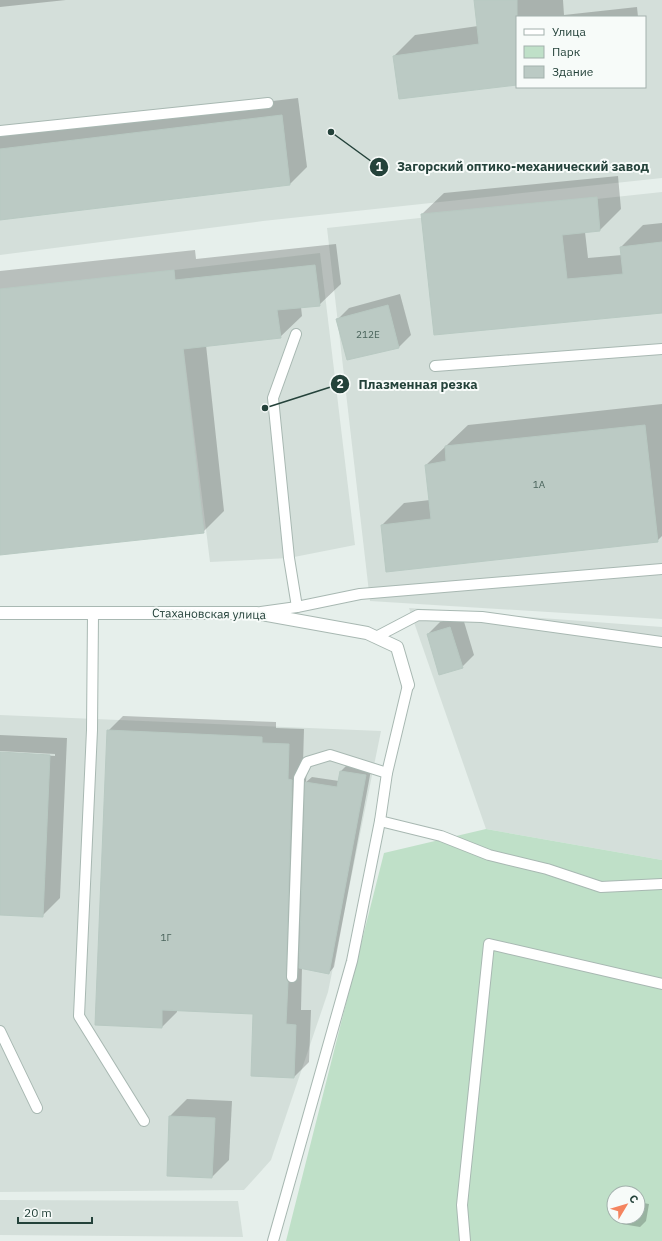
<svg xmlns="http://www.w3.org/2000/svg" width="662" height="1241" viewBox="0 0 662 1241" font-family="'IBM Plex Sans',sans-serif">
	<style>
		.built { fill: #d4dfda; fill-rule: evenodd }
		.green { fill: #bfe0c8; fill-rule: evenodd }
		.shadow { fill: #0003 }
		.building { fill: #bbcac4; stroke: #b8c9c2 }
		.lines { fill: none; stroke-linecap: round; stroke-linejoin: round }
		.service-casing { stroke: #a8b8b2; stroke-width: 12 }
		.minor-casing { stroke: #a8b8b2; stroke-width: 14 }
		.service { stroke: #fff; stroke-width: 10 }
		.minor { stroke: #fff; stroke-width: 12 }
		.labels { text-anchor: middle; stroke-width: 4; stroke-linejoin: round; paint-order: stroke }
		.number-label { font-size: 10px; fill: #4a645c }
		.street-label { font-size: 12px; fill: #24423a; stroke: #f7fbf9 }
		.leader { fill: none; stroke: #24423a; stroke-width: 1.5 }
		.callout-dot { fill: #24423a; stroke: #f7fbf9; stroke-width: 1.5 }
		.mark-label { font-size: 12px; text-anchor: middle; font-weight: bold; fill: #fff }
		.callout-label { font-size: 13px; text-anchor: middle; font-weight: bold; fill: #24423a; stroke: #f7fbf9; stroke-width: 4; stroke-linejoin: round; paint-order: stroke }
	</style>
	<rect width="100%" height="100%" fill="#e6efeb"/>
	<g class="built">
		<path d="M 0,0 L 662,0 L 662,178 L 263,221 L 0,255 ZM 517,17 L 645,17 L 645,87 L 517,87 Z"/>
		<path d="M 662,192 L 662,619 L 370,601 L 327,228 Z"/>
		<path d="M 320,253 L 355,545 L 289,558 L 210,562 L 174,270 Z"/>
		<path d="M 409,608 L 662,627 L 662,860 L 486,829 Z"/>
		<path d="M 0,715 L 381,731 L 328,992 L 271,1160 L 244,1190 L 0,1192 Z"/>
		<path d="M 0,1200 L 238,1201 L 243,1237 L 0,1235 Z"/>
	</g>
	<path class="green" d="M 486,829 L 662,860 L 662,1241 L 286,1241 L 384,853 ZM 614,1193 L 638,1193 L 638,1217 L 614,1217 Z"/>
	<g class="shadow">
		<path d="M 0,0 L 66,0 L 0,7 Z"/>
		<path d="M 475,0 L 563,0 L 564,15 L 637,7 L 638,17 L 517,17 L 517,84 L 394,56 L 415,35 L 478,26 Z"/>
		<path d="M 298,98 L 307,167 L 290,184 L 0,219 L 0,134 Z"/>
		<path d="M 618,176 L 621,209 L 600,230 L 585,232 L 588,258 L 622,255 L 621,247 L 643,225 L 662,223 L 662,312 L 435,334 L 422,214 L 444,193 Z"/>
		<path d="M 336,244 L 341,284 L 319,305 L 301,307 L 302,316 L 280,337 L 206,345 L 224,511 L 203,532 L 0,554 L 0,271 L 195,250 L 196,259 Z"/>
		<path d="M 400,294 L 411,335 L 399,347 L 347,359 L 337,320 L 349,308 Z"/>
		<path d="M 662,404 L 662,536 L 657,541 L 382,525 L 404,503 L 430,500 L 426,465 L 468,425 Z"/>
		<path d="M 462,615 L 474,655 L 462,667 L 428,634 L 440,622 Z"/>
		<path d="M 123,716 L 276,722 L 276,728 L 304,729 L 303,764 L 307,765 L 306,782 L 312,777 L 339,781 L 341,771 L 347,765 L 371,770 L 334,967 L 329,973 L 302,967 L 301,1010 L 311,1010 L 309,1062 L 294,1077 L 254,1013 L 177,1010 L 177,1012 L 162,1027 L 108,731 Z"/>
		<path d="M 0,735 L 67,738 L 60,898 L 42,916 L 0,914 L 0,753 L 55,756 L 55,754 L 0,751 Z"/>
		<path d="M 187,1099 L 232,1101 L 229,1160 L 212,1177 L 170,1116 Z"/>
		<path d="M 638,1202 L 649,1204 L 646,1221 L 640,1227 L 622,1224 L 623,1217 L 638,1217 Z"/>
	</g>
	<g class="building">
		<path d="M 474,0 L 517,0 L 517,85 L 399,99 L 393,56 L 479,44 Z"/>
		<path d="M 282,115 L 290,185 L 0,220 L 0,149 Z"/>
		<path d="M 597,197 L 600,231 L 562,235 L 567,279 L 623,274 L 620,247 L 662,242 L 662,313 L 434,335 L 421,214 Z"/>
		<path d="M 315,265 L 320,306 L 277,310 L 281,338 L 183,349 L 204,533 L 0,555 L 0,289 L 174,270 L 175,280 Z"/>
		<path d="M 388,305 L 399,348 L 347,360 L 336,319 Z"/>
		<path d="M 645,425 L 658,542 L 386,572 L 381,525 L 431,519 L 425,465 L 446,461 L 445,446 Z"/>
		<path d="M 450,627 L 463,668 L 439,675 L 427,634 Z"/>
		<path d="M 107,730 L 262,737 L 262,743 L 289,744 L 288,779 L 292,780 L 286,977 L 288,982 L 286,1024 L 296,1025 L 294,1078 L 251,1076 L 253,1014 L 162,1010 L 162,1028 L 95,1025 Z"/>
		<path d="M 0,752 L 50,755 L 43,917 L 0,915 Z"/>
		<path d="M 340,771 L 366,775 L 329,974 L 299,968 L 305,782 L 337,787 Z"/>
		<path d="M 169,1116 L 215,1118 L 212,1178 L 167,1176 Z"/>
	</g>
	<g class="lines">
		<defs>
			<g id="service">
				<path d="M 0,131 L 268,103"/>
				<path d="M 296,334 L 273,398 L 289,558 L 297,607"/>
				<path d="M 435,366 L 662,349"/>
				<path d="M 261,612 L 297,607 L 360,594 L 662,569"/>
				<path d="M 93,614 L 92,730 L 79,1016 L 144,1121"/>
				<path d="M 376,637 L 418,615 L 482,617 L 662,642"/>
				<path d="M 380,821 L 441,836 L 489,855 L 547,869 L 601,887 L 662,884"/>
				<path d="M 292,977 L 299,778 L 307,762 L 330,755 L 387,773"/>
				<path d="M 0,1031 L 37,1108"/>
				<path d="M 273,1241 L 352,961 L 380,821 L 387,773 L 408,685"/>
				<path d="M 465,1241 L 462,1205 L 489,944 L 662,984"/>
			</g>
			<path id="minor" d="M 0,613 L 256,613 L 367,633 L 397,647 L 408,685"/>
		</defs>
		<use href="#service" class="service-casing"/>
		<use href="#minor" class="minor-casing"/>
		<use href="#service" class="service"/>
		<use href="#minor" class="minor"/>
	</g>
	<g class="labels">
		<g class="number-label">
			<text x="368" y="338">212Е</text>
			<text x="539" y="488">1А</text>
			<text x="166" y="941">1Г</text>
		</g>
		<g class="street-label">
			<text transform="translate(209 614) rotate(1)" y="4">Стахановская улица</text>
		</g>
	</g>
	<path class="leader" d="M331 132L379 167M265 408L340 384"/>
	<g class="callout-dot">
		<circle cx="331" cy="132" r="4"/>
		<circle cx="265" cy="408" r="4"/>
		<circle cx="379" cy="167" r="10"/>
		<circle cx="340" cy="384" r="10"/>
	</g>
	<g class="mark-label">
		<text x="379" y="171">1</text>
		<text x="340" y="388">2</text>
	</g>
	<g class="callout-label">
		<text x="523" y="171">Загорский оптико-механический завод</text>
		<text x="418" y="389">Плазменная резка</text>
	</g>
	<rect x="516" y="16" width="130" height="72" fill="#f7fbf9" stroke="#a3b1ad"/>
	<rect x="524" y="29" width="20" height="6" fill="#ffffff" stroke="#a3b1ad"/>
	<text x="552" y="36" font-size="12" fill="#24423a">Улица</text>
	<rect x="524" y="46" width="20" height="12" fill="#bfe0c8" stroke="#a3b1ad"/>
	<text x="552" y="56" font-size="12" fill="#24423a">Парк</text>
	<rect x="524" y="66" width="20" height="12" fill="#bbcac4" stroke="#a3b1ad"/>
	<text x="552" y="76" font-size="12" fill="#24423a">Здание</text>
	<g transform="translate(626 1205) rotate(52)"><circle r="19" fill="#f7fbf9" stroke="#a3b1ad"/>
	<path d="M0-3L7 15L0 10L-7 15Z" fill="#f4845f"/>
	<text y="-6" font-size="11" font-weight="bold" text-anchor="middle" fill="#24423a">С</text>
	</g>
	<path d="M18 1217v6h74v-6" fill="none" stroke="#24423a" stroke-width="2"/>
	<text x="24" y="1217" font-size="12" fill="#24423a" stroke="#f7fbf9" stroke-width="3" paint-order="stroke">20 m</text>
</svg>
